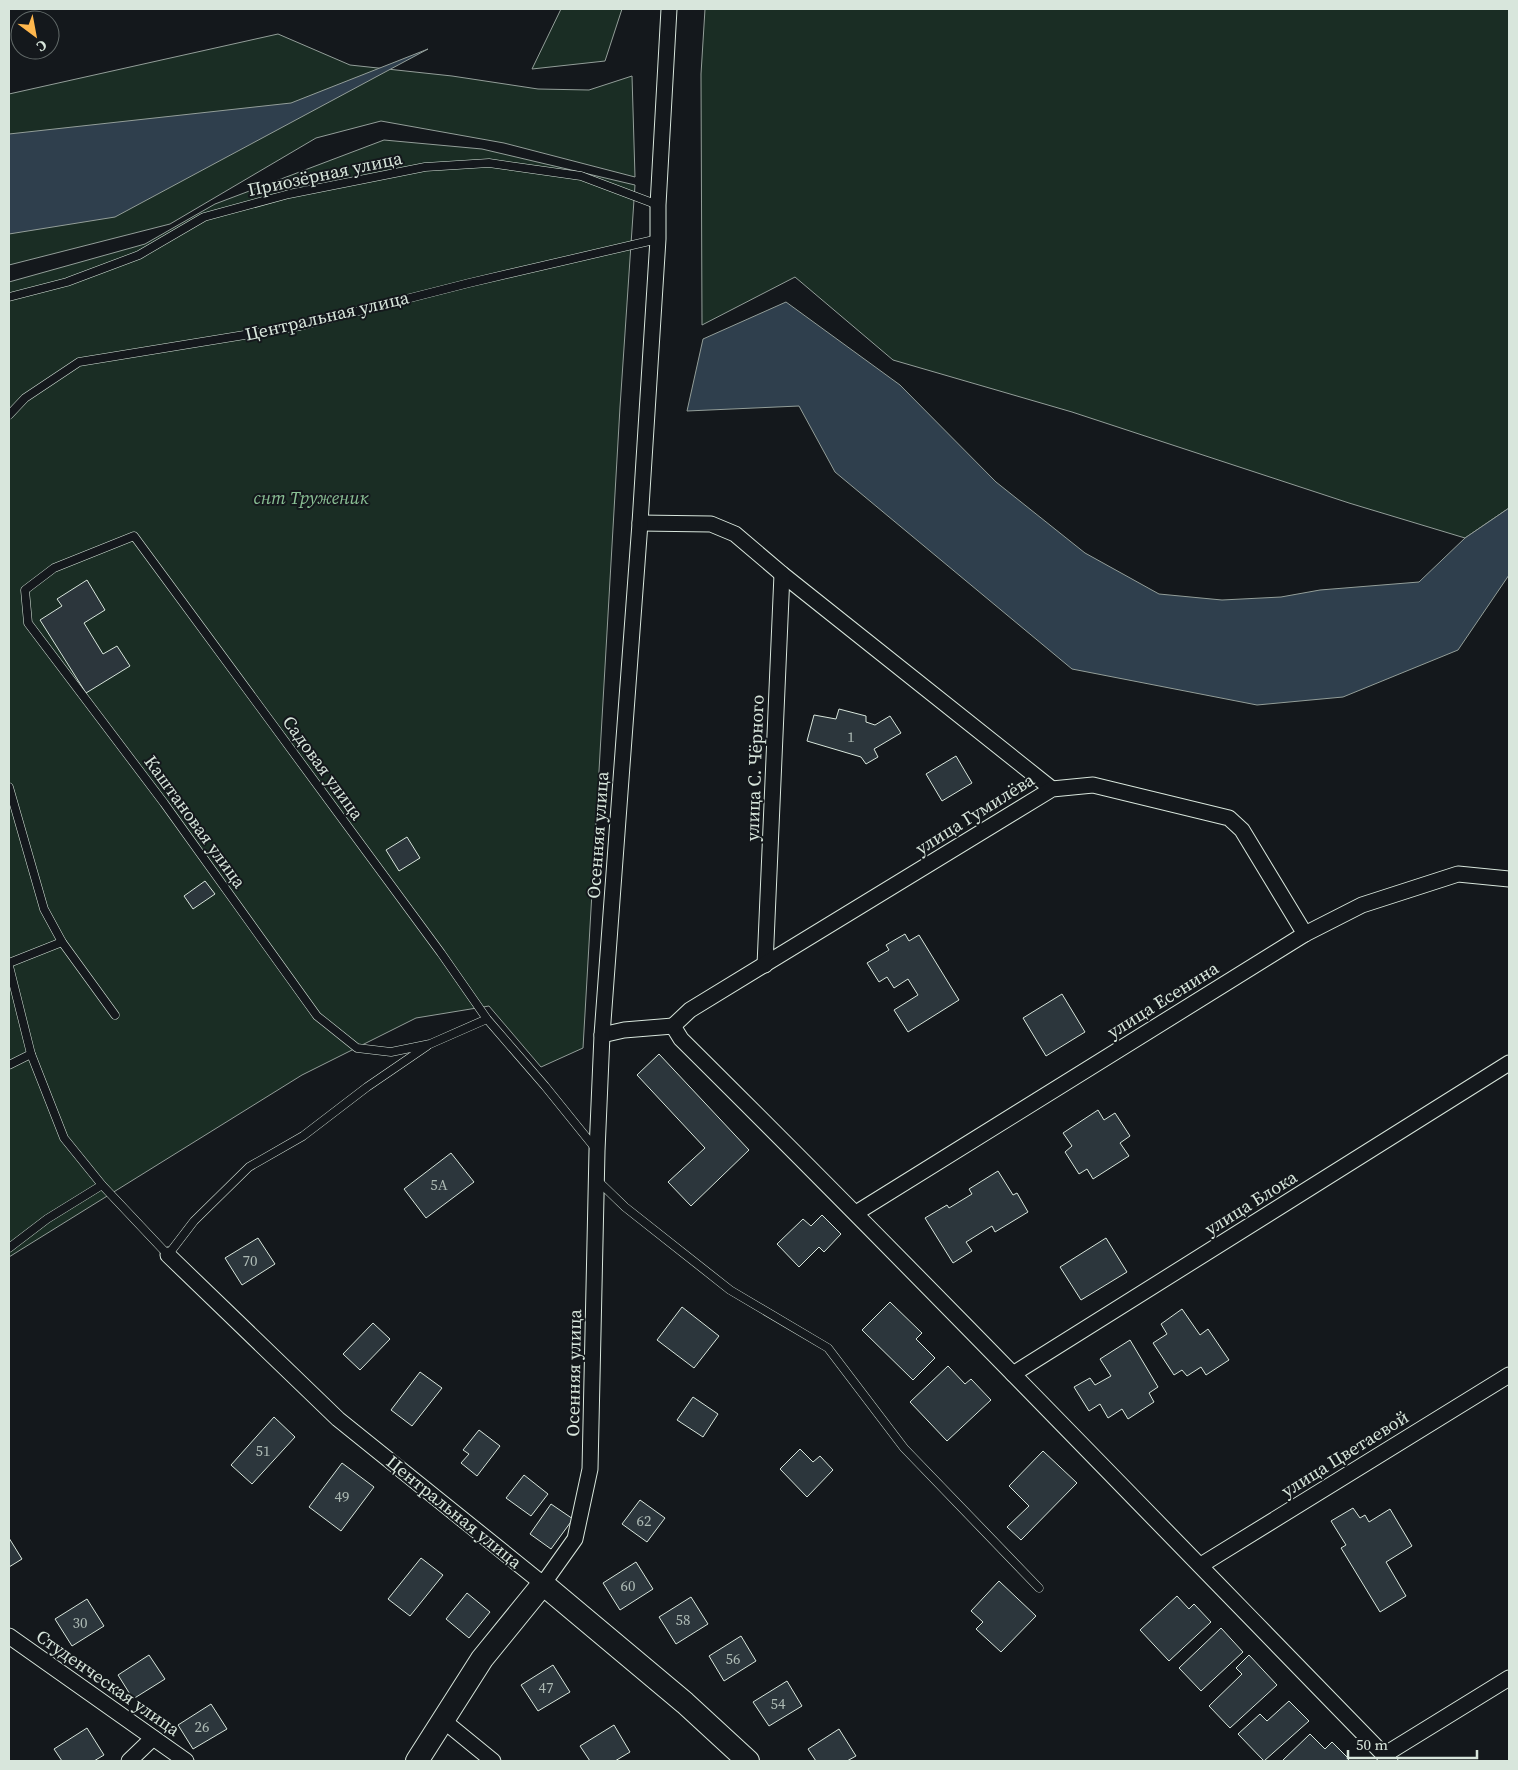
<svg xmlns="http://www.w3.org/2000/svg" width="1518" height="1770" viewBox="0 0 1518 1770" font-family="'Source Serif 4',serif">
	<style>
		.green { fill: #1a2d24; stroke: #939e99 }
		.water { fill: #2f3f4d; stroke: #939e99 }
		.building { fill: #2c363c; stroke: #d8e6dc }
		.lines { fill: none; stroke-linecap: round; stroke-linejoin: round }
		.lane-casing { stroke: #d8e6dc; stroke-width: 9 }
		.street-casing { stroke: #d8e6dc; stroke-width: 17 }
		.secondary-casing { stroke: #d8e6dc; stroke-width: 24 }
		.lane { stroke: #14181c; stroke-width: 8 }
		.street { stroke: #14181c; stroke-width: 15 }
		.secondary { stroke: #14181c; stroke-width: 22 }
		.labels { text-anchor: middle; stroke-width: 4; stroke-linejoin: round; paint-order: stroke }
		.number-label { font-size: 15px; fill: #adbab4 }
		.street-label { font-size: 18px; fill: #d8e6dc; stroke: #14181c }
		.park-label { font-size: 18px; font-style: italic; fill: #8ac095; stroke: #14181c }
	</style>
	<rect width="100%" height="100%" fill="#14181c"/>
	<g class="green">
		<path d="M 561,9 L 622,9 L 605,61 L 532,69 Z"/>
		<path d="M 705,9 L 1509,9 L 1509,508 L 1465,538 L 1349,503 L 1072,412 L 893,360 L 795,277 L 702,325 L 701,74 Z"/>
		<path d="M 278,34 L 350,65 L 452,76 L 538,89 L 589,90 L 632,76 L 635,177 L 504,143 L 381,121 L 316,138 L 170,224 L 9,265 L 9,94 Z"/>
		<path d="M 384,140 L 482,149 L 635,185 L 620,407 L 583,1048 L 541,1067 L 489,1006 L 416,1018 L 302,1075 L 9,1257 L 9,282 L 145,244 L 215,204 Z"/>
	</g>
	<g class="water">
		<path d="M 428,49 L 115,217 L 9,234 L 9,134 L 291,103 Z"/>
		<path d="M 786,302 L 900,385 L 996,482 L 1085,553 L 1159,594 L 1222,600 L 1281,597 L 1320,590 L 1419,582 L 1465,538 L 1509,508 L 1509,575 L 1458,650 L 1343,697 L 1257,705 L 1072,669 L 835,472 L 799,406 L 687,411 L 703,339 Z"/>
	</g>
	<g class="building">
		<path d="M 87,580 L 105,610 L 84,623 L 103,654 L 117,646 L 130,666 L 86,693 L 40,620 L 62,606 L 57,599 Z"/>
		<path d="M 839,709 L 866,716 L 866,722 L 875,725 L 890,716 L 901,733 L 874,749 L 878,757 L 866,764 L 861,757 L 807,741 L 814,715 L 836,719 Z"/>
		<path d="M 956,756 L 972,783 L 942,801 L 926,774 Z"/>
		<path d="M 407,837 L 420,858 L 399,871 L 386,850 Z"/>
		<path d="M 205,881 L 215,894 L 193,909 L 184,896 Z"/>
		<path d="M 905,934 L 909,941 L 919,935 L 959,1000 L 908,1032 L 894,1010 L 918,995 L 908,979 L 894,988 L 887,977 L 879,982 L 867,963 L 889,950 L 886,945 Z"/>
		<path d="M 1062,994 L 1085,1032 L 1046,1056 L 1023,1018 Z"/>
		<path d="M 659,1054 L 749,1150 L 691,1206 L 668,1182 L 705,1148 L 637,1075 Z"/>
		<path d="M 1098,1110 L 1104,1120 L 1115,1113 L 1130,1136 L 1120,1143 L 1129,1156 L 1093,1179 L 1087,1169 L 1079,1174 L 1065,1152 L 1072,1146 L 1063,1133 Z"/>
		<path d="M 451,1153 L 474,1182 L 426,1218 L 404,1189 Z"/>
		<path d="M 998,1171 L 1013,1195 L 1017,1193 L 1028,1212 L 995,1232 L 992,1226 L 966,1242 L 972,1251 L 953,1263 L 925,1218 L 947,1205 L 949,1208 L 972,1194 L 969,1189 Z"/>
		<path d="M 822,1215 L 841,1234 L 824,1252 L 819,1247 L 799,1267 L 777,1244 L 803,1219 L 811,1226 Z"/>
		<path d="M 258,1238 L 275,1264 L 242,1285 L 225,1258 Z"/>
		<path d="M 1106,1238 L 1127,1272 L 1081,1300 L 1060,1267 Z"/>
		<path d="M 890,1302 L 922,1333 L 916,1339 L 935,1358 L 913,1380 L 862,1330 Z"/>
		<path d="M 682,1307 L 719,1336 L 694,1368 L 657,1340 Z"/>
		<path d="M 1182,1309 L 1200,1335 L 1208,1329 L 1229,1360 L 1206,1375 L 1201,1367 L 1187,1376 L 1182,1370 L 1174,1375 L 1153,1343 L 1167,1334 L 1161,1324 Z"/>
		<path d="M 373,1323 L 390,1339 L 360,1370 L 343,1354 Z"/>
		<path d="M 1130,1340 L 1158,1387 L 1149,1393 L 1154,1402 L 1128,1419 L 1122,1409 L 1108,1418 L 1100,1404 L 1089,1411 L 1074,1387 L 1090,1378 L 1095,1385 L 1111,1376 L 1100,1359 Z"/>
		<path d="M 948,1366 L 965,1384 L 971,1379 L 991,1400 L 947,1441 L 910,1402 Z"/>
		<path d="M 420,1372 L 442,1388 L 412,1426 L 391,1410 Z"/>
		<path d="M 693,1397 L 718,1414 L 703,1437 L 677,1420 Z"/>
		<path d="M 274,1417 L 295,1437 L 252,1484 L 231,1465 Z"/>
		<path d="M 479,1430 L 500,1446 L 477,1476 L 461,1463 L 469,1454 L 463,1450 Z"/>
		<path d="M 800,1449 L 813,1462 L 820,1456 L 833,1470 L 807,1497 L 780,1469 Z"/>
		<path d="M 1043,1451 L 1077,1483 L 1021,1540 L 1007,1527 L 1029,1506 L 1009,1486 Z"/>
		<path d="M 342,1463 L 374,1487 L 341,1531 L 309,1507 Z"/>
		<path d="M 524,1475 L 548,1494 L 531,1516 L 506,1498 Z"/>
		<path d="M 640,1500 L 665,1518 L 647,1542 L 622,1524 Z"/>
		<path d="M 551,1504 L 573,1519 L 551,1549 L 530,1534 Z"/>
		<path d="M 1353,1508 L 1360,1518 L 1365,1515 L 1369,1522 L 1390,1509 L 1412,1546 L 1386,1562 L 1406,1596 L 1380,1612 L 1341,1548 L 1346,1545 L 1331,1521 Z"/>
		<path d="M 9,1538 L 22,1559 L 9,1567 Z"/>
		<path d="M 421,1558 L 443,1575 L 410,1616 L 388,1599 Z"/>
		<path d="M 636,1562 L 653,1589 L 620,1610 L 603,1583 Z"/>
		<path d="M 999,1581 L 1036,1616 L 1001,1652 L 976,1629 L 983,1622 L 971,1611 Z"/>
		<path d="M 467,1593 L 490,1612 L 469,1638 L 446,1619 Z"/>
		<path d="M 1177,1596 L 1189,1609 L 1194,1604 L 1211,1622 L 1169,1661 L 1140,1630 Z"/>
		<path d="M 691,1597 L 708,1624 L 676,1644 L 659,1617 Z"/>
		<path d="M 87,1599 L 104,1626 L 72,1646 L 55,1619 Z"/>
		<path d="M 1221,1628 L 1243,1652 L 1201,1691 L 1179,1668 Z"/>
		<path d="M 741,1636 L 756,1661 L 724,1681 L 709,1656 Z"/>
		<path d="M 149,1655 L 165,1679 L 133,1699 L 118,1675 Z"/>
		<path d="M 1249,1655 L 1277,1685 L 1230,1728 L 1209,1706 L 1242,1674 L 1236,1668 Z"/>
		<path d="M 553,1665 L 570,1692 L 538,1711 L 521,1685 Z"/>
		<path d="M 787,1681 L 802,1706 L 769,1726 L 753,1702 Z"/>
		<path d="M 1289,1701 L 1309,1721 L 1264,1761 L 1238,1734 L 1260,1714 L 1267,1721 Z"/>
		<path d="M 211,1704 L 227,1729 L 193,1749 L 178,1725 Z"/>
		<path d="M 614,1725 L 630,1752 L 615,1761 L 590,1761 L 580,1746 Z"/>
		<path d="M 87,1728 L 104,1755 L 94,1761 L 62,1761 L 54,1749 Z"/>
		<path d="M 839,1729 L 856,1756 L 847,1761 L 816,1761 L 808,1749 Z"/>
		<path d="M 1310,1734 L 1325,1749 L 1332,1742 L 1349,1759 L 1347,1761 L 1282,1761 Z"/>
	</g>
	<g class="lines">
		<defs>
			<g id="lane">
				<path d="M 9,297 L 67,282 L 139,255 L 204,217 L 289,194 L 425,167 L 489,163 L 581,176 L 658,205"/>
				<path d="M 9,415 L 25,398 L 79,362 L 300,326 L 469,283 L 658,239"/>
				<path d="M 9,787 L 44,909 L 62,942 L 115,1015"/>
				<path d="M 9,963 L 62,942"/>
				<path d="M 9,966 L 31,1054 L 64,1138 L 102,1185 L 168,1255 L 194,1221 L 249,1167 L 303,1136 L 367,1087 L 427,1046"/>
				<path d="M 487,1019 L 430,1044 L 391,1052 L 357,1048 L 317,1016 L 164,803 L 28,623 L 25,590 L 54,568 L 134,536 L 441,953 L 487,1019 L 545,1086 L 595,1148"/>
				<path d="M 9,1065 L 31,1054"/>
				<path d="M 597,1180 L 625,1207 L 730,1290 L 828,1348 L 904,1448 L 1039,1588"/>
				<path d="M 9,1248 L 47,1219 L 102,1185"/>
			</g>
			<g id="street">
				<path d="M 640,523 L 711,524 L 735,534 L 782,574 L 1052,789"/>
				<path d="M 765,965 L 782,574"/>
				<path d="M 673,1026 L 681,1039 C 921,1277 1155,1520 1390,1761"/>
				<path d="M 673,1026 L 690,1010 L 1052,789 L 1093,785 L 1229,818 L 1242,830 L 1305,934"/>
				<path d="M 602,1035 L 624,1030 L 673,1026"/>
				<path d="M 856,1213 L 1305,934 L 1362,905 L 1458,874 L 1509,879"/>
				<path d="M 168,1255 L 338,1419 L 543,1584 L 575,1539 L 590,1469 L 597,1151 L 602,1035 L 640,523 L 658,239 L 658,205 L 669,9"/>
				<path d="M 1013,1374 L 1509,1063"/>
				<path d="M 1201,1565 L 1509,1375"/>
				<path d="M 9,1636 L 186,1761"/>
				<path d="M 444,1721 L 493,1761"/>
				<path d="M 1384,1755 L 1509,1678"/>
				<path d="M 129,1761 L 153,1738"/>
			</g>
			<path id="secondary" d="M 417,1761 L 482,1659 L 543,1584 L 685,1703 L 748,1761"/>
		</defs>
		<use href="#lane" class="lane-casing"/>
		<use href="#street" class="street-casing"/>
		<use href="#secondary" class="secondary-casing"/>
		<use href="#lane" class="lane"/>
		<use href="#street" class="street"/>
		<use href="#secondary" class="secondary"/>
	</g>
	<g class="labels">
		<g class="number-label">
			<text x="851" y="742">1</text>
			<text x="439" y="1190">5А</text>
			<text x="250" y="1266">70</text>
			<text x="263" y="1456">51</text>
			<text x="342" y="1502">49</text>
			<text x="644" y="1526">62</text>
			<text x="628" y="1591">60</text>
			<text x="683" y="1625">58</text>
			<text x="80" y="1628">30</text>
			<text x="733" y="1664">56</text>
			<text x="546" y="1693">47</text>
			<text x="778" y="1709">54</text>
			<text x="202" y="1732">26</text>
		</g>
		<g class="street-label">
			<text transform="translate(325 174) rotate(-12)" y="6">Приозёрная улица</text>
			<text transform="translate(327 316) rotate(-13)" y="6">Центральная улица</text>
			<text transform="translate(323 768) rotate(54)" y="6">Садовая улица</text>
			<text transform="translate(755 768) rotate(-88)" y="6">улица С. Чёрного</text>
			<text transform="translate(975 814) rotate(-32)" y="6">улица Гумилёва</text>
			<text transform="translate(195 822) rotate(54)" y="6">Каштановая улица</text>
			<text transform="translate(598 835) rotate(-86)" y="6">Осенняя улица</text>
			<text transform="translate(1163 1000) rotate(-32)" y="6">улица Есенина</text>
			<text transform="translate(1251 1203) rotate(-32)" y="6">улица Блока</text>
			<text transform="translate(574 1373) rotate(-89)" y="6">Осенняя улица</text>
			<text transform="translate(1345 1454) rotate(-32)" y="6">улица Цветаевой</text>
			<text transform="translate(454 1512) rotate(39)" y="6">Центральная улица</text>
			<text transform="translate(108 1683) rotate(35)" y="6">Студенческая улица</text>
		</g>
		<g class="park-label">
			<text x="311" y="504">снт Труженик</text>
		</g>
	</g>
	<rect width="1518" height="1770" fill="none" stroke="#d8e6dc" stroke-width="20"/>
	<g transform="translate(35 35) rotate(148)"><circle r="24" fill="#14181c" stroke="#626a69"/>
	<path d="M0-4L9 19L0 12L-9 19Z" fill="#ffb74d"/>
	<text y="-8" font-size="14" font-weight="bold" text-anchor="middle" fill="#d8e6dc">С</text>
	</g>
	<path d="M1348 1750v8h129v-8" fill="none" stroke="#d8e6dc" stroke-width="2.5"/>
	<text x="1356" y="1750" font-size="15" fill="#d8e6dc" stroke="#14181c" stroke-width="4" paint-order="stroke">50 m</text>
</svg>
